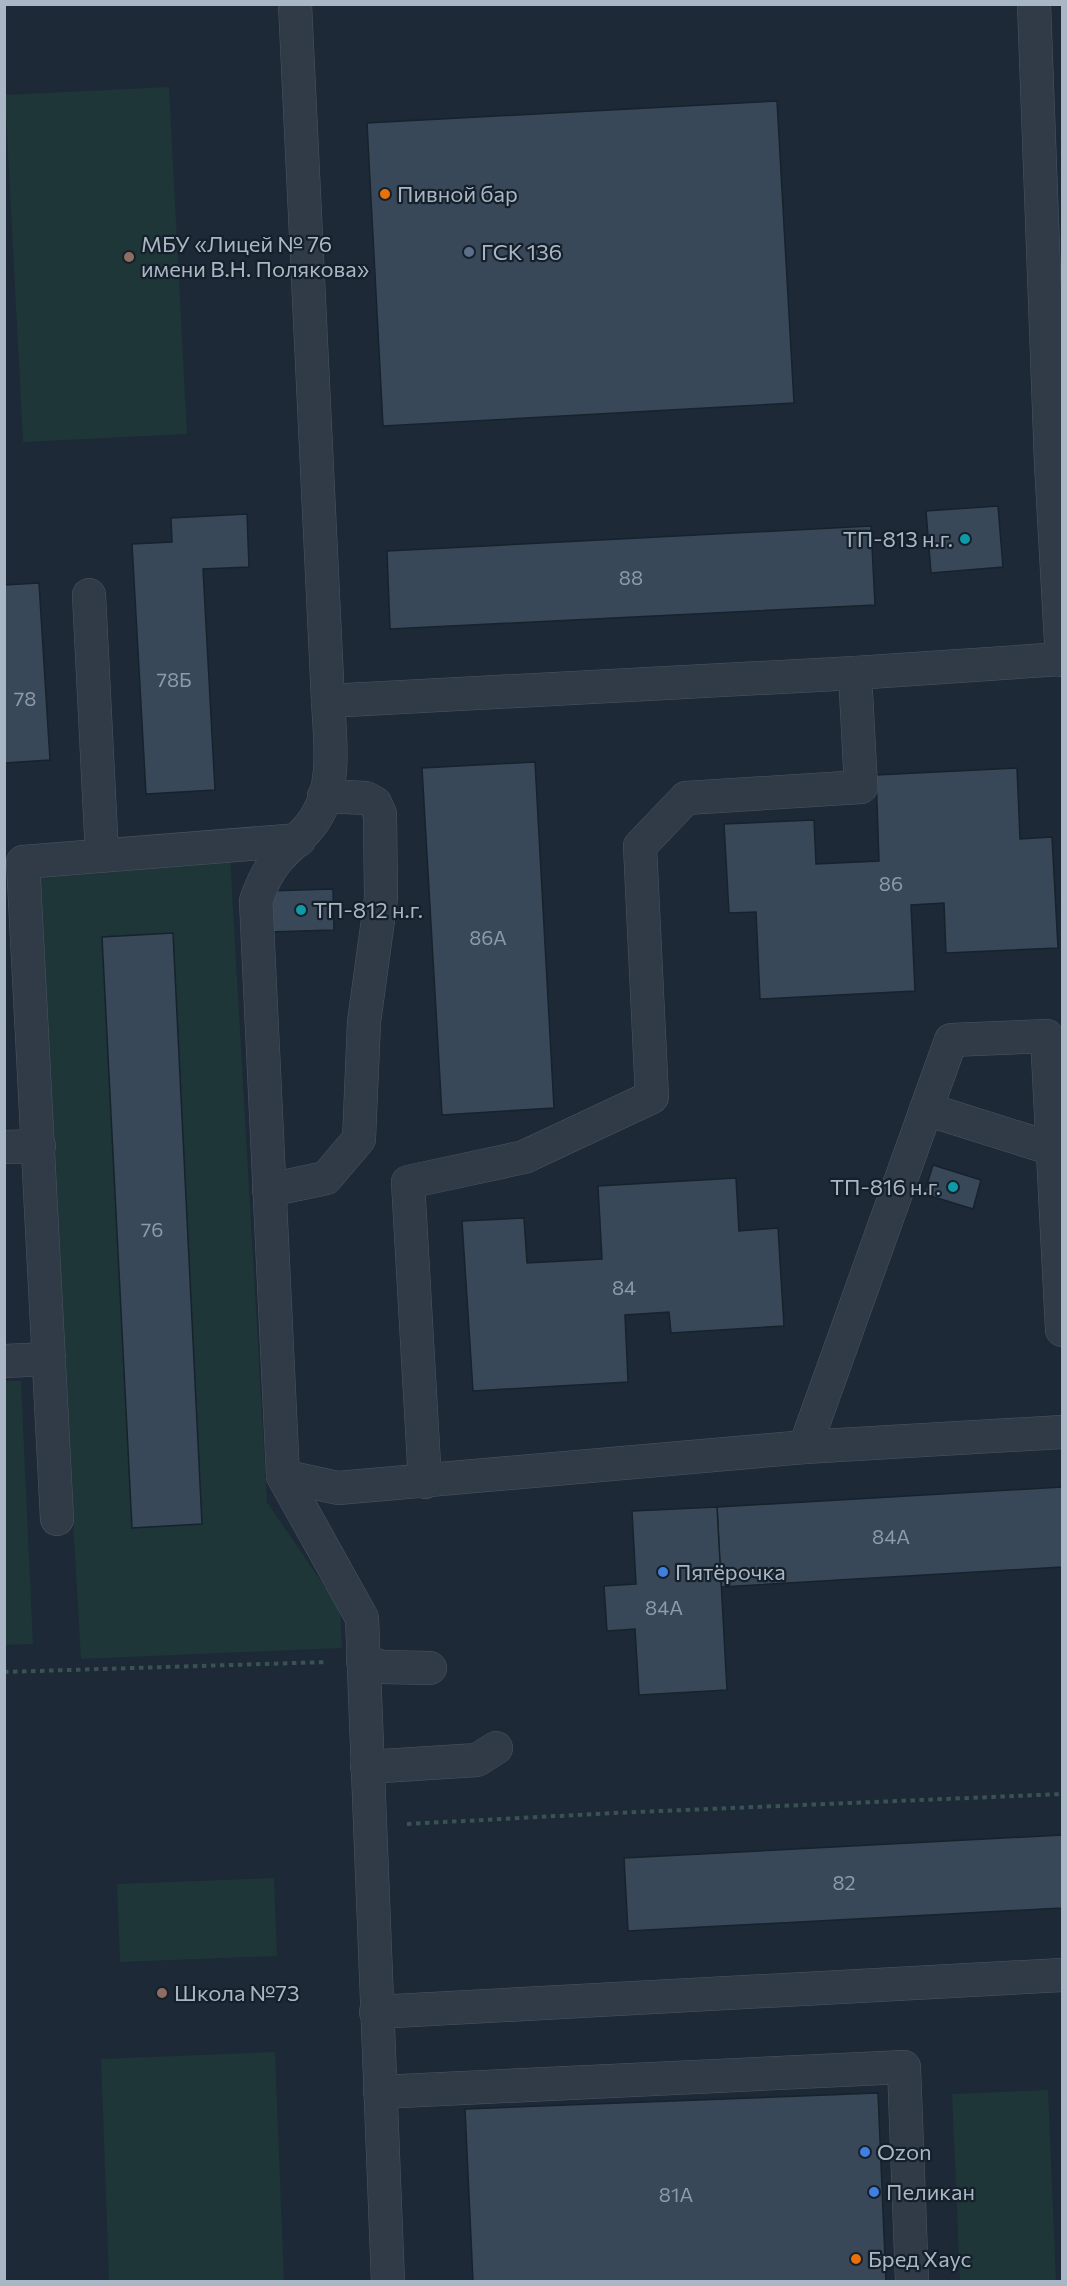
<svg xmlns="http://www.w3.org/2000/svg" width="1067" height="2286" viewBox="0 0 1067 2286" font-family="Commissioner,sans-serif">
	<style>
		.green { fill: #1e3638 }
		.building { fill: #384858; stroke: #18222d; stroke-width: 1.5 }
		.lines { fill: none; stroke-linecap: round; stroke-linejoin: round }
		.minor-casing { stroke: #4b5662; stroke-width: 34 }
		.path { stroke: #395252; stroke-width: 4; stroke-dasharray: 4.5 4.5; stroke-linecap: butt }
		.minor { stroke: #303b47; stroke-width: 33 }
		.food-dot { fill: #e8710a; stroke: #16202b; stroke-width: 2 }
		.service-dot { fill: #5c6f8a; stroke: #16202b; stroke-width: 2 }
		.education-dot { fill: #8d6e63; stroke: #16202b; stroke-width: 2 }
		.culture-dot { fill: #0f9aa8; stroke: #16202b; stroke-width: 2 }
		.shop-dot { fill: #3f7fe0; stroke: #16202b; stroke-width: 2 }
		.labels { text-anchor: middle; stroke-width: 4.5; stroke-linejoin: round; paint-order: stroke }
		.number-label { font-size: 20px; fill: #8d9aaa }
		.poi-label { font-size: 22px; fill: #a9b6c5; stroke: #16202b; text-anchor: start }
	</style>
	<rect width="100%" height="100%" fill="#1d2936"/>
	<g class="green">
		<path d="M 169,87 L 187,434 L 23,442 L 5,95 Z"/>
		<path d="M 230,856 L 267,1502 L 340,1609 L 342,1648 L 81,1659 L 35,870 Z"/>
		<path d="M 5,1381 L 21,1381 L 33,1644 L 5,1645 Z"/>
		<path d="M 274,1878 L 277,1956 L 120,1962 L 117,1884 Z"/>
		<path d="M 275,2052 L 284,2281 L 109,2281 L 101,2059 Z"/>
		<path d="M 1048,2090 L 1056,2281 L 960,2281 L 952,2094 Z"/>
	</g>
	<g class="building">
		<path d="M 777,101 L 794,403 L 383,426 L 367,123 Z"/>
		<path d="M 998,506 L 1003,567 L 931,573 L 926,511 Z"/>
		<path d="M 247,514 L 249,567 L 203,569 L 215,790 L 146,794 L 132,544 L 172,542 L 171,518 Z"/>
		<path d="M 871,526 L 875,605 L 390,629 L 387,551 Z"/>
		<path d="M 39,583 L 50,760 L 4,763 L 4,585 Z"/>
		<path d="M 535,762 L 554,1108 L 442,1115 L 422,768 Z"/>
		<path d="M 1017,768 L 1020,839 L 1052,837 L 1058,948 L 946,953 L 944,903 L 911,905 L 915,991 L 760,999 L 756,912 L 729,913 L 724,824 L 814,820 L 816,864 L 879,861 L 876,775 Z"/>
		<path d="M 333,889 L 334,930 L 269,932 L 267,891 Z"/>
		<path d="M 173,933 L 202,1524 L 132,1528 L 102,937 Z"/>
		<path d="M 933,1165 L 981,1180 L 973,1209 L 924,1194 Z"/>
		<path d="M 736,1178 L 739,1231 L 778,1228 L 784,1326 L 671,1333 L 669,1312 L 625,1315 L 628,1382 L 473,1391 L 462,1221 L 524,1218 L 527,1263 L 602,1259 L 598,1186 Z"/>
		<path d="M 1062,1487 L 1062,1567 L 721,1587 L 717,1507 Z"/>
		<path d="M 717,1507 L 727,1690 L 639,1695 L 635,1629 L 607,1631 L 604,1586 L 636,1584 L 632,1511 Z"/>
		<path d="M 1062,1835 L 1062,1908 L 628,1931 L 624,1858 Z"/>
		<path d="M 878,2093 L 886,2282 L 473,2282 L 465,2109 Z"/>
	</g>
	<g class="lines">
		<defs>
			<g id="minor">
				<path d="M 295,4 L 328,701 C 330,740 337,785 315,819 C 305,835 289,846 277,860 C 267,872 261,886 256,901 L 283,1476 L 362,1618 L 388,2282"/>
				<path d="M 1034,4 L 1051,464 L 1062,660"/>
				<path d="M 89,595 L 102,855"/>
				<path d="M 328,701 L 855,673 L 1061,659"/>
				<path d="M 926,1109 L 1053,1149"/>
				<path d="M 4,1147 L 39,1146"/>
				<path d="M 269,1190 L 326,1178 L 359,1139 L 364,1022 L 381,898 L 380,814 L 375,803 L 366,798 L 324,796"/>
				<path d="M 4,1361 L 49,1359"/>
				<path d="M 805,1447 L 951,1040 L 1047,1036 L 1062,1330"/>
				<path d="M 283,1476 L 338,1488 L 805,1447 L 1062,1432"/>
				<path d="M 425,1482 L 408,1182 L 524,1157 L 652,1097 L 640,846 L 686,798 L 861,787 L 855,673"/>
				<path d="M 57,1519 L 23,862 L 299,840"/>
				<path d="M 363,1661 L 382,1667 L 430,1668"/>
				<path d="M 367,1767 L 477,1760 L 496,1748"/>
				<path d="M 376,2012 L 1062,1975"/>
				<path d="M 380,2092 L 904,2067 L 912,2282"/>
			</g>
		</defs>
		<use href="#minor" class="minor-casing"/>
		<g class="path">
			<path d="M 4,1672 L 328,1662"/>
			<path d="M 407,1824 L 614,1813 L 1062,1794"/>
		</g>
		<use href="#minor" class="minor"/>
	</g>
	<g class="food-dot">
		<circle cx="385" cy="194" r="6"/>
		<circle cx="856" cy="2259" r="6"/>
	</g>
	<circle class="service-dot" cx="469" cy="252" r="6"/>
	<g class="education-dot">
		<circle cx="129" cy="257" r="6"/>
		<circle cx="162" cy="1993" r="6"/>
	</g>
	<g class="culture-dot">
		<circle cx="965" cy="539" r="6"/>
		<circle cx="301" cy="910" r="6"/>
		<circle cx="953" cy="1187" r="6"/>
	</g>
	<g class="shop-dot">
		<circle cx="663" cy="1572" r="6"/>
		<circle cx="865" cy="2152" r="6"/>
		<circle cx="874" cy="2192" r="6"/>
	</g>
	<g class="labels">
		<g class="number-label">
			<text x="631" y="585">88</text>
			<text x="174" y="687">78Б</text>
			<text x="25" y="706">78</text>
			<text x="891" y="891">86</text>
			<text x="488" y="945">86А</text>
			<text x="152" y="1237">76</text>
			<text x="624" y="1295">84</text>
			<text x="891" y="1544">84А</text>
			<text x="664" y="1615">84А</text>
			<text x="844" y="1890">82</text>
			<text x="676" y="2202">81А</text>
		</g>
		<g class="poi-label">
			<text x="397" y="202">Пивной бар</text>
			<text x="141" y="252">МБУ «Лицей № 76<tspan x="141" dy="25">имени В.Н. Полякова»</tspan></text>
			<text x="481" y="260">ГСК 136</text>
			<text x="953" y="547" text-anchor="end">ТП-813 н.г.</text>
			<text x="313" y="918">ТП-812 н.г.</text>
			<text x="941" y="1195" text-anchor="end">ТП-816 н.г.</text>
			<text x="675" y="1580">Пятёрочка</text>
			<text x="174" y="2001">Школа №73</text>
			<text x="877" y="2160">Ozon</text>
			<text x="886" y="2200">Пеликан</text>
			<text x="868" y="2267">Бред Хаус</text>
		</g>
	</g>
	<rect width="1067" height="2286" fill="none" stroke="#a9b6c5" stroke-width="12"/>
</svg>
